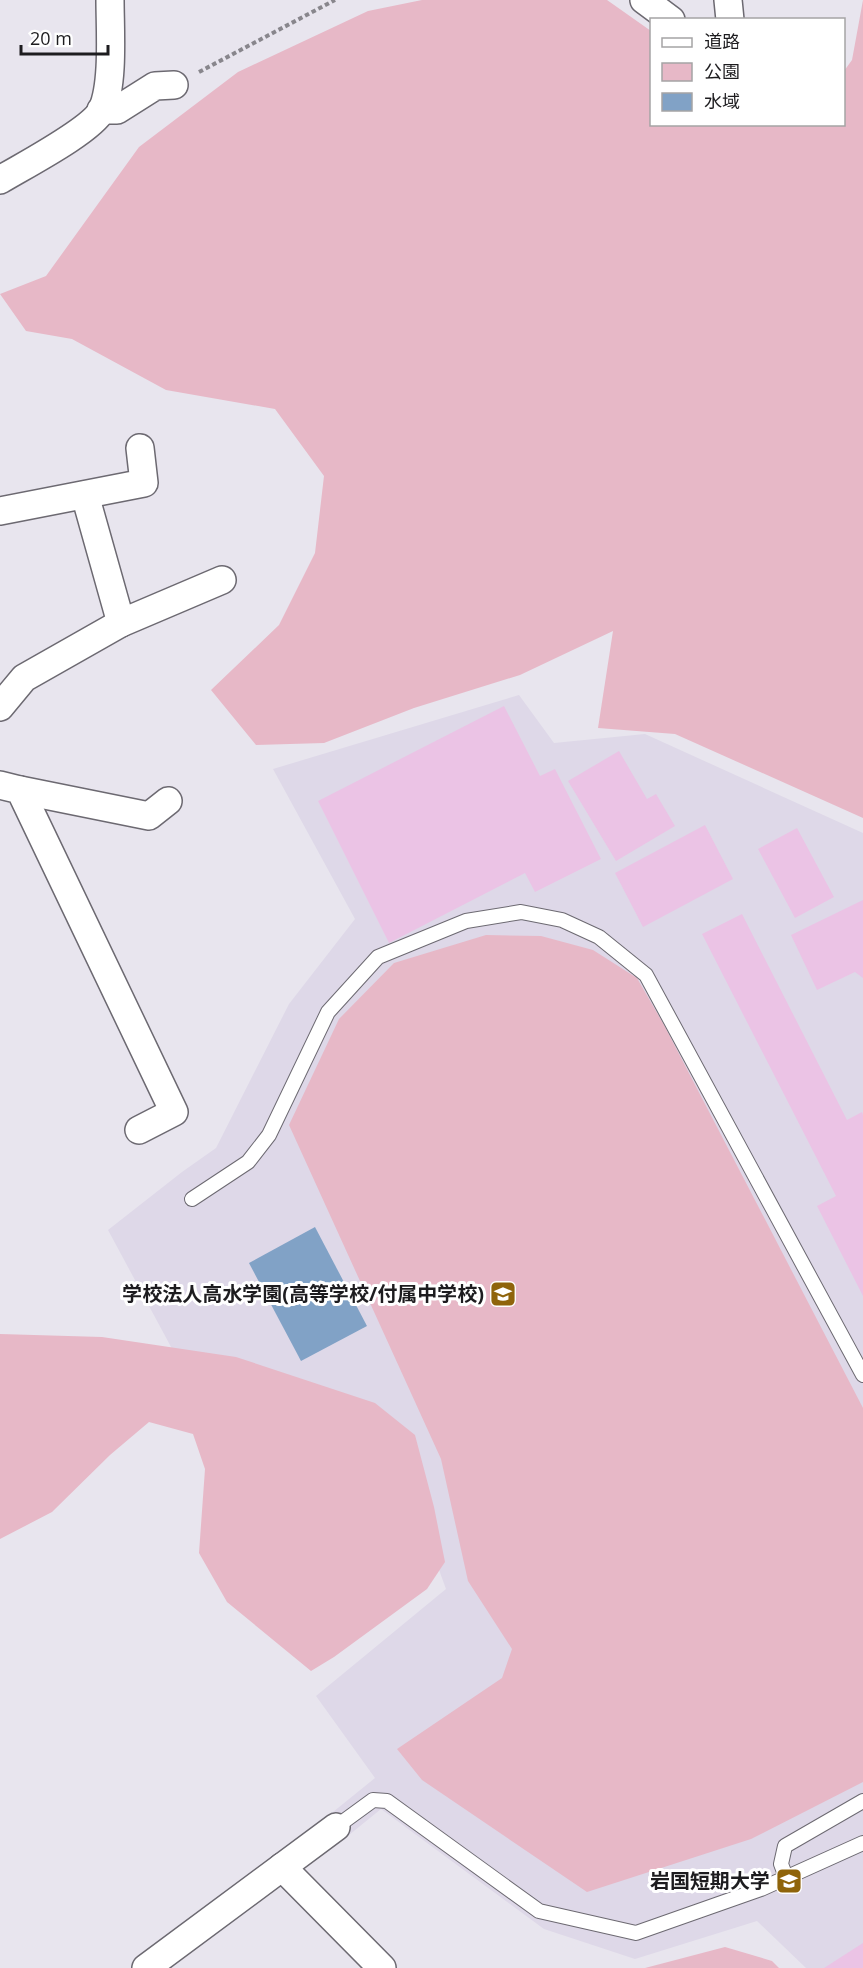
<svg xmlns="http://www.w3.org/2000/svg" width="863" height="1968" viewBox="0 0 863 1968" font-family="'Open Sans','Noto Sans JP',sans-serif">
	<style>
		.built { fill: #ded8e8 }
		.green { fill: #e7b8c7 }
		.water { fill: #81a2c6 }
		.building { fill: #ebc3e5 }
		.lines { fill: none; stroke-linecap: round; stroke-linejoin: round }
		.service-casing { stroke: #6c6971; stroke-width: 16 }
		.minor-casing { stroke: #6c6971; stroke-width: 30 }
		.path { stroke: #88868c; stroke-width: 4; stroke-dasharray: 4.5 3; stroke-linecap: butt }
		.service { stroke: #fff; stroke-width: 14 }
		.minor { stroke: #fff; stroke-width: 27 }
		.labels { text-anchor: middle; stroke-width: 6; stroke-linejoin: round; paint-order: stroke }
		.poi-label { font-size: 20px; font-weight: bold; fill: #1d1c1f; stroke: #fff; text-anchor: end }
	</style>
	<rect width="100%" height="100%" fill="#e8e5ee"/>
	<path class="built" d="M 519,695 L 554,743 L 645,734 L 863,833 L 863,1968 L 806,1968 L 757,1921 L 635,1959 L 544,1929 L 381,1809 L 349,1835 L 333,1812 L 375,1778 L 316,1696 L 446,1589 L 383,1416 L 177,1358 L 108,1230 L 182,1172 L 216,1148 L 289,1004 L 355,919 L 273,769 Z"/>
	<g class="green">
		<path d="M 422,0 L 607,0 L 651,31 L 652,124 L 844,124 L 844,71 L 852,60 L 863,0 L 863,818 L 675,734 L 598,728 L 613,631 L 520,675 L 414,708 L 324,743 L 256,745 L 211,690 L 279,625 L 315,553 L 324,476 L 275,409 L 166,390 L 72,339 L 26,331 L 0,294 L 46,276 L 139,147 L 238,72 L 368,11 Z"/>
		<path d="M 486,935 L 541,936 L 593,950 L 637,978 L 664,1025 L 863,1408 L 863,1782 L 751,1839 L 587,1892 L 422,1780 L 397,1749 L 502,1678 L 512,1649 L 468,1581 L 441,1459 L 289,1125 L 339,1019 L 394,963 Z"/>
		<path d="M 0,1334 L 102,1337 L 236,1357 L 375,1403 L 415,1435 L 434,1507 L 445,1562 L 427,1589 L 334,1657 L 311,1671 L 227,1602 L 199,1553 L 205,1469 L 193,1434 L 149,1422 L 110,1455 L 52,1512 L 0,1539 Z"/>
		<path d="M 725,1947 L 772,1961 L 779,1968 L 645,1968 Z"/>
	</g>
	<path class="water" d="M 315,1227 L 367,1326 L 301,1361 L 249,1263 Z"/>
	<g class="building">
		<path d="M 504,706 L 540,776 L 555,769 L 601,859 L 535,892 L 525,873 L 389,943 L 318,801 Z"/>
		<path d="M 619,751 L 647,799 L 656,794 L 675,826 L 616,861 L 568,781 Z"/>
		<path d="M 705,825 L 733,879 L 643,927 L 615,873 Z"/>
		<path d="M 797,828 L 834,897 L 795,918 L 758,849 Z"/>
		<path d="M 863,900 L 863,978 L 855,972 L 817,990 L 791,935 Z"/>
		<path d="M 742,914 L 847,1120 L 862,1112 L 863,1115 L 863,1296 L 817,1206 L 836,1196 L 702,934 Z"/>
		<path d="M 863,1943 L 863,1968 L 824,1968 Z"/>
	</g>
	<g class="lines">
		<defs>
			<g id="service">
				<path d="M 192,1199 L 248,1162 L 269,1135 L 328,1012 L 378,957 L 466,921 L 521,912 L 562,920 L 599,937 L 646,975 L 863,1375"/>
				<path d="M 336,1827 L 373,1800 L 387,1801 L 539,1911 L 636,1933 L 761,1889 L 863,1843"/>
				<path d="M 786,1877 L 781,1864 L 785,1846 L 863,1801"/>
			</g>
			<g id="minor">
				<path d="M 644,0 L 671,20"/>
				<path d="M 728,0 L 730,20"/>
				<path d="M 101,110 L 117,110 L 155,86 L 174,85"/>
				<path d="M 0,180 C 23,166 91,131 102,110 C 114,84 110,29 110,0"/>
				<path d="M 85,495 L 121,623 L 222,580"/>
				<path d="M 0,511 L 144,483 L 140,448"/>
				<path d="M 0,707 L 24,678 L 121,623"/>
				<path d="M 0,785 L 20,790 L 174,1112 L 139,1130"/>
				<path d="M 20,790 L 149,816 L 168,801"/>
				<path d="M 282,1867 L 382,1968"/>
				<path d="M 146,1968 L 336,1827"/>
			</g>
		</defs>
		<use href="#service" class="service-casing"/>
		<use href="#minor" class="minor-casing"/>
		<path class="path" d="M 199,72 L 335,0"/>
		<use href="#service" class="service"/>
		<use href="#minor" class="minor"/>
	</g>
	<defs>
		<symbol id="school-square" viewBox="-11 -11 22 22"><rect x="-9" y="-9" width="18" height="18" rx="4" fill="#8f640b" stroke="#fff"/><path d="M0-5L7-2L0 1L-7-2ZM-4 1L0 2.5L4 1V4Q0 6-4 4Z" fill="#fff"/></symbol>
		<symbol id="university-square" viewBox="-11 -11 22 22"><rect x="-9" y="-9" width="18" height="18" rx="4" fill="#8f640b" stroke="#fff"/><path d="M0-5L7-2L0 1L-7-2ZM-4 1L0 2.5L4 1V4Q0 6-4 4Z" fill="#fff"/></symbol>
	</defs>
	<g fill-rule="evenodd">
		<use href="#school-square" x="488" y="1279" width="30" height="30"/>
		<use href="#university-square" x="774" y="1866" width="30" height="30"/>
	</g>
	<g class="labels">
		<g class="poi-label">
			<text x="484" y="1301">学校法人高水学園(高等学校/付属中学校)</text>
			<text x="770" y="1888">岩国短期大学</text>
		</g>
	</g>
	<rect x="650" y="18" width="195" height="108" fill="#ffffff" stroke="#a5a4a5" stroke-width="1.5"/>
	<rect x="662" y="38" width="30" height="9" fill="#ffffff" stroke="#a5a4a5" stroke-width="1.5"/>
	<text x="704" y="48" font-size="18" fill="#1d1c1f">道路</text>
	<rect x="662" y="63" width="30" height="18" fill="#e7b8c7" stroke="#a5a4a5" stroke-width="1.5"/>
	<text x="704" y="78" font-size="18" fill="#1d1c1f">公園</text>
	<rect x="662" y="93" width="30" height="18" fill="#81a2c6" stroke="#a5a4a5" stroke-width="1.5"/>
	<text x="704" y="108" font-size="18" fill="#1d1c1f">水域</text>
	<path d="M21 45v9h87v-9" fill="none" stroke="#1d1c1f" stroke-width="3"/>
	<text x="30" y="45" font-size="18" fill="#1d1c1f" stroke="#ffffff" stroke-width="4.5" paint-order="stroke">20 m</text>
</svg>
